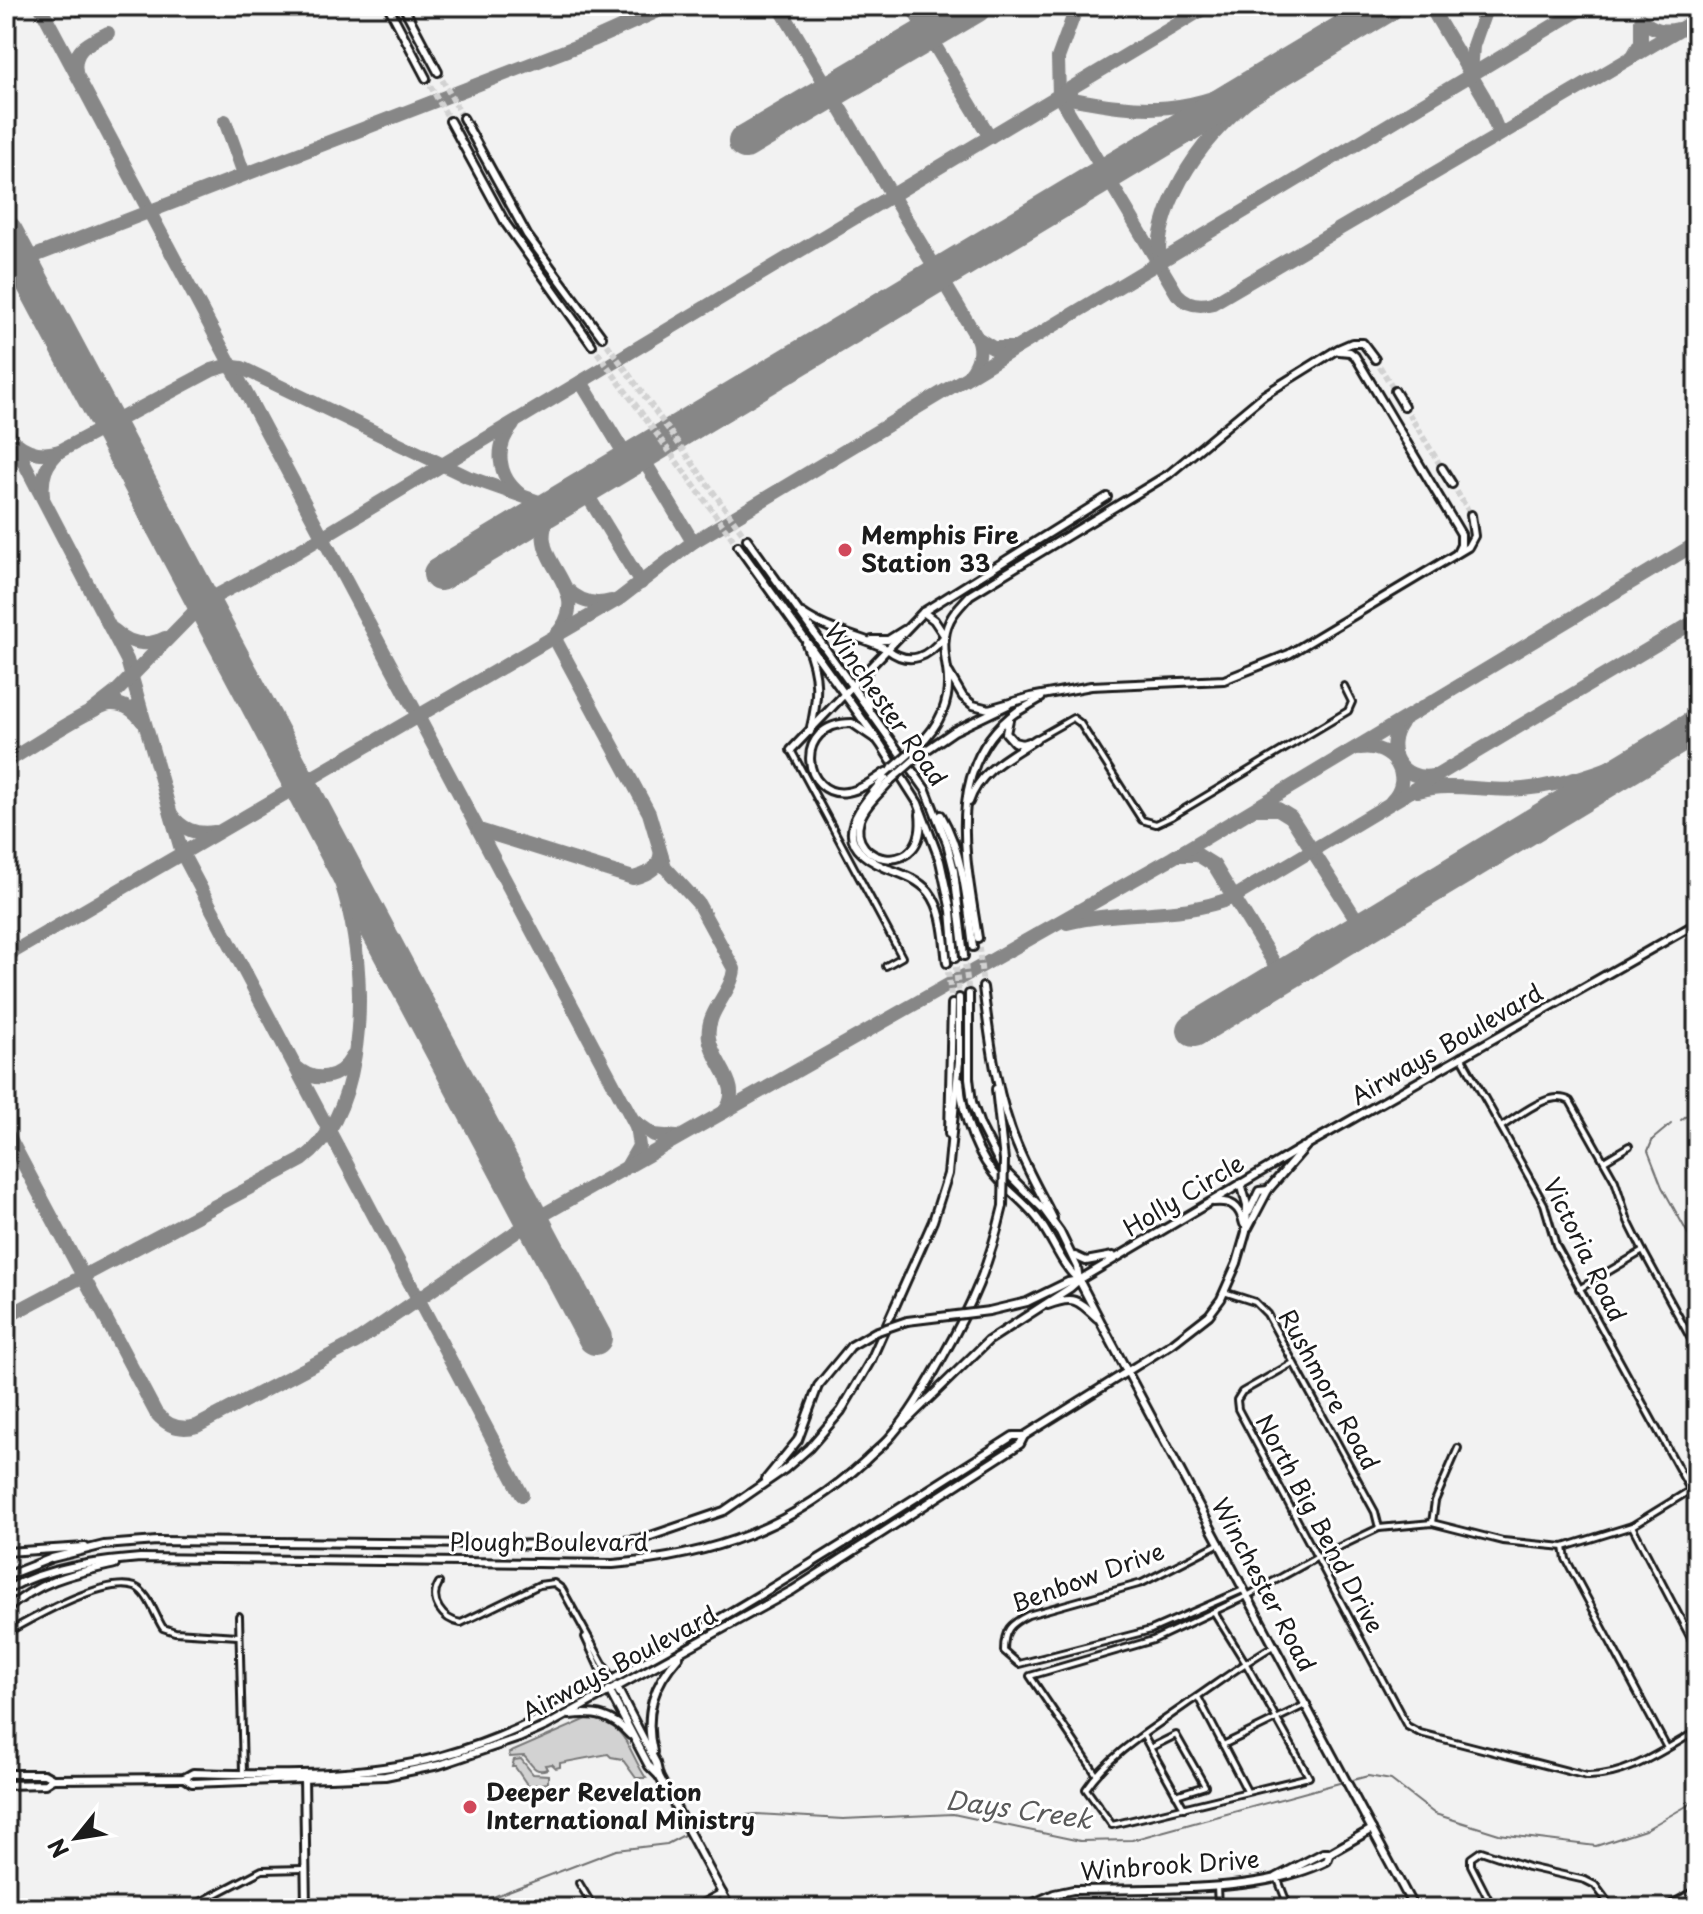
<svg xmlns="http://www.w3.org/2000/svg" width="1703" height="1914" viewBox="0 0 1703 1914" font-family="'Playpen Sans',sans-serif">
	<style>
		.green { fill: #d2d2d2; stroke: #777; stroke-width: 2 }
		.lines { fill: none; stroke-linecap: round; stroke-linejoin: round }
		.stream { stroke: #707070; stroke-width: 2 }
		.taxiway { stroke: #878787; stroke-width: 14 }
		.runway { stroke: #878787; stroke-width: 34 }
		.secondary-tunnel { stroke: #d2d2d2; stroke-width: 6; stroke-dasharray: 6 3; stroke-linecap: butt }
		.primary-tunnel { stroke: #d2d2d2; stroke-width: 6; stroke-dasharray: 6 3; stroke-linecap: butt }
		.street-casing { stroke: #1c1c1c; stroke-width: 10 }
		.secondary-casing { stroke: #1c1c1c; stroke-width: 12 }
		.primary-casing { stroke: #1c1c1c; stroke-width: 12 }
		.street { stroke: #fff; stroke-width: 4 }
		.secondary { stroke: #fff; stroke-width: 6 }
		.primary { stroke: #fff; stroke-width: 6 }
		.secondary-bridge-casing { stroke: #1c1c1c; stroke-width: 12; stroke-linecap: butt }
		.primary-bridge-casing { stroke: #1c1c1c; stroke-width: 12; stroke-linecap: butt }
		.secondary-bridge { stroke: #fff; stroke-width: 6 }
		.primary-bridge { stroke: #fff; stroke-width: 6 }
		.poi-dot { fill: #d1495b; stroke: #fff; stroke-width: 3 }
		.labels { text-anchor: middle; stroke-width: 6; stroke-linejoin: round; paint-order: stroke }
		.poi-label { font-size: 24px; font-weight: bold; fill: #1c1c1c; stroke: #fff; text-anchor: start }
		.street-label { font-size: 24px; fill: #1c1c1c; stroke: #fff }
		.water-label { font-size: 26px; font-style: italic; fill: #5b5b5b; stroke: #fff }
	</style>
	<rect width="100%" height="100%" fill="#f2f2f2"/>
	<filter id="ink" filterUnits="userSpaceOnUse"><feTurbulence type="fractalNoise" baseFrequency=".0125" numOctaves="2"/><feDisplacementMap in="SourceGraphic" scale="16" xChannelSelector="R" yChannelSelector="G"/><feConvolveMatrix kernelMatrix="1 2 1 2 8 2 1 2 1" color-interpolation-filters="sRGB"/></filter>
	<g filter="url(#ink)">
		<g class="green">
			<path d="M 589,1718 C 629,1725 627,1750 646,1778 L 636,1778 L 622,1759 L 611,1757 L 608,1754 L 560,1763 L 560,1767 L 556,1768 L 552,1764 L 545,1765 L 547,1769 C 534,1774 532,1764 524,1756 L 510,1757 L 509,1753 Z"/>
			<path d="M 521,1759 L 533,1774 L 548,1775 L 548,1783 L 528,1786 L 515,1767 L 512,1767 L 514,1760 Z"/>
		</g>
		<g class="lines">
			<g class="stream">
				<path d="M 77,16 L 95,6"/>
				<path d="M 1681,1120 L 1697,1107"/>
				<path d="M 1671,1124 L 1653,1139 L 1648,1151 L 1662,1187 L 1697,1250"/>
				<path d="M 1349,1781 L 1368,1776 L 1391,1780 L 1435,1814 L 1499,1834 L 1596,1846 L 1645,1830 L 1697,1800"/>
				<path d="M 691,1831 L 714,1818 L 757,1814 L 843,1819 L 953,1814 L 1080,1841 L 1132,1840 L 1343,1782"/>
				<path d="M 464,1908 L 616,1850 L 667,1844 L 686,1834"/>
			</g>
			<g class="taxiway">
				<path d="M 40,6 L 636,1126 L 639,1146 L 628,1165"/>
				<path d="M 779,6 L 977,338"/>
				<path d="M 911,6 L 990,137"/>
				<path d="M 1077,6 L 1058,58 L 1059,96 L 1177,294 C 1187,305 1199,307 1213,303 L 1697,19"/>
				<path d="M 1430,6 L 1484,97 L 1499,133"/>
				<path d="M 1633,56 L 1641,42 L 1641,20 C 1653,29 1663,33 1678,29"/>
				<path d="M 76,72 C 72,49 89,43 108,33"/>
				<path d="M 1471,74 L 1473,46 L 1487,6"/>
				<path d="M 1059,96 C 1148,114 1187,116 1270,73"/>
				<path d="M 225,121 L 244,174"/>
				<path d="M 1160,263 C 1157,246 1161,231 1166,215 C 1189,143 1249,97 1307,54"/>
				<path d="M 6,267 L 593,40 L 669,6"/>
				<path d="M 970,374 C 979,363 982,351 977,338 L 993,348 L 1013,348"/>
				<path d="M 581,382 L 629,461"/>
				<path d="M 513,425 C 494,446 497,476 520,494"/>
				<path d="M 6,428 L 127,660 L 182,853 L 522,1495"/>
				<path d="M 15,442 C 28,453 44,456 60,451"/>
				<path d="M 640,454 L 693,542"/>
				<path d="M 583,488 L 641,583"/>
				<path d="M 43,496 C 41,477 46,463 60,451 L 212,370 L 226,366 L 242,368 L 468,477 L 542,503 L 562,501"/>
				<path d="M 562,501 C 504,556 606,583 554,637 L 649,813 L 665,867 L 698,903 L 734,969 C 732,993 705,1012 709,1038 C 713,1065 745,1086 724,1112"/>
				<path d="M 567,589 C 579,601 594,606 611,601"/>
				<path d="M 114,630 C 129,644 147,647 165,638"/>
				<path d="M 89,713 L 116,692 L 203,603 L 297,552 L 1208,6"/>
				<path d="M 1401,723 C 1382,749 1401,782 1433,776"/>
				<path d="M 1360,748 C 1392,743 1416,777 1391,802"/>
				<path d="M 6,762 C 25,751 93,706 110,704 C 124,703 135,711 142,721"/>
				<path d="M 1418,791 C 1452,781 1489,793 1523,789 C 1578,784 1627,761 1676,739"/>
				<path d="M 1256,809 L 1278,809 L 1291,817 L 1362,928"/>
				<path d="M 171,814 C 182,830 196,835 215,832"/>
				<path d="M 479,830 L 633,878 C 645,875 659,869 660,856"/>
				<path d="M 1180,855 L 1198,855 L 1214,865 L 1282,976"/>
				<path d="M 1067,923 C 1122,909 1180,919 1234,897 L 1697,620"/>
				<path d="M 6,956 L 619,599 L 693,542 L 1586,6"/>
				<path d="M 296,1067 C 315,1084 340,1079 352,1057"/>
				<path d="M 634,1121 L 654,1135 L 676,1137"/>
				<path d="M 6,1131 L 156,1413 C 167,1426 180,1431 197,1426 L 356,1342 L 532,1221 L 1172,858 L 1697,543"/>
				<path d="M 6,1317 L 302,1160 C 362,1116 365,1003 354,936 C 348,894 331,854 315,814"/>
			</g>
			<g class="runway">
				<path d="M 745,142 L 975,6"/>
				<path d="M 6,232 L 595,1338"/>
				<path d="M 440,574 L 1386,6"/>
				<path d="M 1194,1030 L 1697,726"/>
			</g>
			<g class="secondary-tunnel">
				<path d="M 1375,359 L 1395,391"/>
				<path d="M 1404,406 L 1442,468"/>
				<path d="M 1452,484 L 1471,515"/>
			</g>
			<g class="primary-tunnel">
				<path d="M 438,72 L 463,118"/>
				<path d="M 426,78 L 450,121"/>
				<path d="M 602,337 L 747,539"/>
				<path d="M 592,345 L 738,546"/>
				<path d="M 978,938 L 983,987"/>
				<path d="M 964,956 L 969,994"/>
				<path d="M 955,958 L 959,998"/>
				<path d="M 947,963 L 952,1004"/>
			</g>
			<defs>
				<g id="street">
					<path d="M 1036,739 L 1073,718 L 1080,723 L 1142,820 L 1156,824 L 1171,817 L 1348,711 L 1352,702 L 1344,686"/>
					<path d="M 791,750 L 902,957 L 886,966"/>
					<path d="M 1461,1056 L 1544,1204 L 1556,1245 L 1697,1502"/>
					<path d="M 1501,1127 C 1519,1116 1550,1089 1570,1101 L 1615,1181 L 1628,1221 L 1643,1251 L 1697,1350"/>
					<path d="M 1604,1161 L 1629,1146"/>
					<path d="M 1579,1289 L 1643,1251"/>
					<path d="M 1224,1292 L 1255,1302 L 1267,1314 L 1375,1512 L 1379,1528"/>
					<path d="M 1293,1363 L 1242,1392 L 1237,1400 L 1238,1409 L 1407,1726 L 1420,1733 L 1587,1776 C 1627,1777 1663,1750 1697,1731"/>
					<path d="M 1432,1523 L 1435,1501 L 1458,1448"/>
					<path d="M 1632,1526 L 1697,1650"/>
					<path d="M 1220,1543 L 1142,1583 L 1028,1615 C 1010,1624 1004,1630 1004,1651 L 1019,1664 L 1151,1630 L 1243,1590"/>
					<path d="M 1564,1547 L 1566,1559 L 1667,1748"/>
					<path d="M 439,1583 C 428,1601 443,1620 461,1623 L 539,1585 L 554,1583 L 562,1589 L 612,1680"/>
					<path d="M 1214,1612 L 1245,1662 L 1309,1777 L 1112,1825 L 1086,1789 C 1111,1752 1155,1727 1191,1701 C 1219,1682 1245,1662 1275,1645"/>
					<path d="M 239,1616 L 243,1773"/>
					<path d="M 6,1633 C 33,1618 105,1576 135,1587 C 149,1593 155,1616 163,1628 L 175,1632 L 238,1636"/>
					<path d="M 585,1637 L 606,1683"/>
					<path d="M 1198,1697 L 1247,1791"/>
					<path d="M 1143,1735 L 1184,1808"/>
					<path d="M 1223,1745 L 1307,1704"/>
					<path d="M 1150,1748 L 1176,1735 L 1205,1786 L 1176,1795"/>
					<path d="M 1096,1774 L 1030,1676 L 1153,1640 L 1249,1595 L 1316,1558 L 1379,1528 L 1432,1523 L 1503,1541 L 1564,1547 L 1632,1526 L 1697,1486"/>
					<path d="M 1277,1877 L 1289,1908"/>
					<path d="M 579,1883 L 594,1908"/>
					<path d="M 1217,1886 L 1218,1908"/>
					<path d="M 189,1908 L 262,1870 L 304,1869"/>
					<path d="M 1493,1908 L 1471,1865 L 1471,1858 L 1481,1851 L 1528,1867 L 1585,1880 L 1595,1885 L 1612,1908"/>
					<path d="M 1664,1908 L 1697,1890"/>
					<path d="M 1683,1908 L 1697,1901"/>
				</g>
				<g id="secondary">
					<path d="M 1339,351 L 1350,352 L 1355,356 L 1461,534 L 1461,545 L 1457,553"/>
					<path d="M 1395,391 L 1404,406"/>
					<path d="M 1442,468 L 1452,484"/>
					<path d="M 923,612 L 934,620 L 944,635"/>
					<path d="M 887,649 C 910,667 928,657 945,636"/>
					<path d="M 949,673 L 963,697 L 973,705 L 989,709 L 1031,697 L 1091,686 L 1224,680 L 1289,654 L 1468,547 L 1474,536 L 1471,515"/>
					<path d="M 1017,712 L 1041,698"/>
					<path d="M 1009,720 L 1006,733 L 1014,742 L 1022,744 L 1029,742"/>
					<path d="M 917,747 C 940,725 952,701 947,669 C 944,652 942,636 950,620 C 955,610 963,603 970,595 L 1169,474 L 1264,395 L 1338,349 L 1352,343 L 1363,343 L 1375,359"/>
					<path d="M 791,750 L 923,612 L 1107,497"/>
					<path d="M 304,1776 L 306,1908"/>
					<path d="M 1277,1877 L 1323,1853 L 1330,1853 L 1372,1829"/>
					<path d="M 695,1908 L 722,1893"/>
					<path d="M 1022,1908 L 1054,1894 L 1073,1890 C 1150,1888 1259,1895 1327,1861 L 1330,1853"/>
				</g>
				<g id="primary">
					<path d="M 388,6 L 426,78"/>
					<path d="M 403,6 L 438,72"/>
					<path d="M 463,118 L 527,235 L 602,337"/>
					<path d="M 450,121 L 506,224 L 592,345"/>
					<path d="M 747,539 L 926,790 L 947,843 L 954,871 L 964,956"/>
					<path d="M 738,546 L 881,745 L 918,803 L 940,861 L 951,911 L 955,958"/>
					<path d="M 802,613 C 829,632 858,635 887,649"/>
					<path d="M 872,640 L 888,640 L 904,630"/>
					<path d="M 806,644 C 820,675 818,699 810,732"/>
					<path d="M 867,671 L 864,686 L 869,706"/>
					<path d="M 874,738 L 852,723 C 791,723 803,799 847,792 C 861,790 874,780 886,772"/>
					<path d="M 922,753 L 954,731 L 1008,705"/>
					<path d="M 893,768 C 865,803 820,840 886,868 C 902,874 918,879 929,892 C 944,911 944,940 947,963"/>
					<path d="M 891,780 C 881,792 865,805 860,820 C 846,865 928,880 920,814"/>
					<path d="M 969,802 C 980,770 1009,757 1036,739"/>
					<path d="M 941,815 C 964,855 967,903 973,947"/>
					<path d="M 978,938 C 966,859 942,764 1019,710"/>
					<path d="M 983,987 C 990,1040 996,1096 1017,1145 C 1027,1170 1041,1194 1053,1218"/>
					<path d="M 969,994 L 969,1078 L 972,1102 L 980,1125 L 1002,1168 L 1044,1210 L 1060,1232 L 1077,1267 L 1079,1280 L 1105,1330 L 1414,1908"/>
					<path d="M 959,1062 L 959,998"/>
					<path d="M 960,1081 C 962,1116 977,1158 1002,1183 C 1014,1195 1027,1205 1037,1218 C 1053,1238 1060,1264 1079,1280"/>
					<path d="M 996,1089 L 1001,1134"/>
					<path d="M 949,1134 L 952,1004"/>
					<path d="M 1213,1202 C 1231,1200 1240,1206 1244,1224"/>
					<path d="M 1249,1212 L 1259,1191 L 1268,1190"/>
					<path d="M 1248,1228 L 1268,1190 L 1307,1145 L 1697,923"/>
					<path d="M 1075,1256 L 1086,1261 L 1113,1256"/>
					<path d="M 1048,1305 C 1074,1295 1078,1300 1097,1318"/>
					<path d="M 989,1311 L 1027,1302 L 1068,1282 L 1079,1280"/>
					<path d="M 907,1321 L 940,1317"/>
					<path d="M 903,1424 L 988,1341 L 1070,1288 L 1079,1280 L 1303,1147"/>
					<path d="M 766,1479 L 798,1440 L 818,1386 L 851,1346"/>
					<path d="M 6,1552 L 85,1547"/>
					<path d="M 6,1576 L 52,1558 L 104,1545 L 157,1541 L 587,1545 L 642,1539 L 724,1511 L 785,1469 L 809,1448 L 841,1411 L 871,1360 L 933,1221 L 948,1174 L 959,1061"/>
					<path d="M 6,1590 C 47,1567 94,1562 140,1558 L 613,1564 C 712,1556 792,1528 866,1460 C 875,1451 885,1444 892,1435 C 912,1412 927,1384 942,1358 C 972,1305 989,1266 1003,1206"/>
					<path d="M 6,1610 C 41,1580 72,1574 115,1564"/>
					<path d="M 616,1686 L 656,1763 L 659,1776 L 730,1908"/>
					<path d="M 609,1690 L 649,1766 L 659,1776"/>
					<path d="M 569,1715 C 596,1712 612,1715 630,1735"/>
					<path d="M 653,1752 C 644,1713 653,1685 679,1656"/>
					<path d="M 6,1774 L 44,1774 L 53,1779"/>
					<path d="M 184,1778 L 192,1783 L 385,1776 L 439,1765 L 519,1738 L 546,1726 L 793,1590 L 1020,1444 L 1024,1436 L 1173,1343 L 1209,1315 L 1221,1299 L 1237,1263 L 1246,1232 L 1247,1205 L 1241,1183"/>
					<path d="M 6,1785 L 45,1784 L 53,1779 L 184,1778 L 193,1773 C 274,1775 360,1778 439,1757 C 519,1735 576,1700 647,1660 C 772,1591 892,1513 1013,1436 L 1024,1436"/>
				</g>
			</defs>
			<use href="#street" class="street-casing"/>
			<use href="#secondary" class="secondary-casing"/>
			<use href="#primary" class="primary-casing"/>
			<use href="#street" class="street"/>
			<use href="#secondary" class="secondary"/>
			<use href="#primary" class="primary"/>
			<defs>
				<path id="secondary-bridge" d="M 893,768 L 917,747"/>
				<g id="primary-bridge">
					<path d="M 891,780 L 922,753"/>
					<path d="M 1001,1134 L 1004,1160 L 1003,1206"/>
					<path d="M 940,1317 L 989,1311"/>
					<path d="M 851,1346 L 875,1332 L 907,1321"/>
				</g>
			</defs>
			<use href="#secondary-bridge" class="secondary-bridge-casing"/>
			<use href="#primary-bridge" class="primary-bridge-casing"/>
			<use href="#secondary-bridge" class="secondary-bridge"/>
			<use href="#primary-bridge" class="primary-bridge"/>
		</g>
	</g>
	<g class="poi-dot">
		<circle cx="845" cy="550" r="8"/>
		<circle cx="470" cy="1807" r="8"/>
	</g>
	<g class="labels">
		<g class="poi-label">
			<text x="861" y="544">Memphis Fire<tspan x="861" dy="28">Station 33</tspan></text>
			<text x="486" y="1801">Deeper Revelation<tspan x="486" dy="28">International Ministry</tspan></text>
		</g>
		<g class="street-label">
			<text transform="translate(885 705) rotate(55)" y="8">Winchester Road</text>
			<text transform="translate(1447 1045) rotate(-30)" y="8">Airways Boulevard</text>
			<text transform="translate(1184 1196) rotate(-31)" y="8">Holly Circle</text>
			<text transform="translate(1584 1250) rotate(64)" y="8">Victoria Road</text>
			<text transform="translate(1328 1390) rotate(61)" y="8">Rushmore Road</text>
			<text transform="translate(1319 1524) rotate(62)" y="8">North Big Bend Drive</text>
			<text x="549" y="1551">Plough Boulevard</text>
			<text transform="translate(1088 1578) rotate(-20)" y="8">Benbow Drive</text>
			<text transform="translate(1263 1585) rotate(62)" y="8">Winchester Road</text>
			<text transform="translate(620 1664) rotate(-28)" y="8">Airways Boulevard</text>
			<text transform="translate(1170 1866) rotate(-4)" y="8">Winbrook Drive</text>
		</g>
		<g class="water-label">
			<text transform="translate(1019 1810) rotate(8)" y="9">Days Creek</text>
		</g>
	</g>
	<rect width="1703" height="1914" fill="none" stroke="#fff" stroke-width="32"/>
	<rect x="16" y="16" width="1671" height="1882" fill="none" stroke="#1c1c1c" stroke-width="3" filter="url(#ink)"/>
	<g transform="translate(76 1838) rotate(240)" stroke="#ffffff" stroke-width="6" paint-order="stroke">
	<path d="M0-6L14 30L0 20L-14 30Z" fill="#1c1c1c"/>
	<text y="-12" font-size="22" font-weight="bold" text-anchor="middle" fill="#1c1c1c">N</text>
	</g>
</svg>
